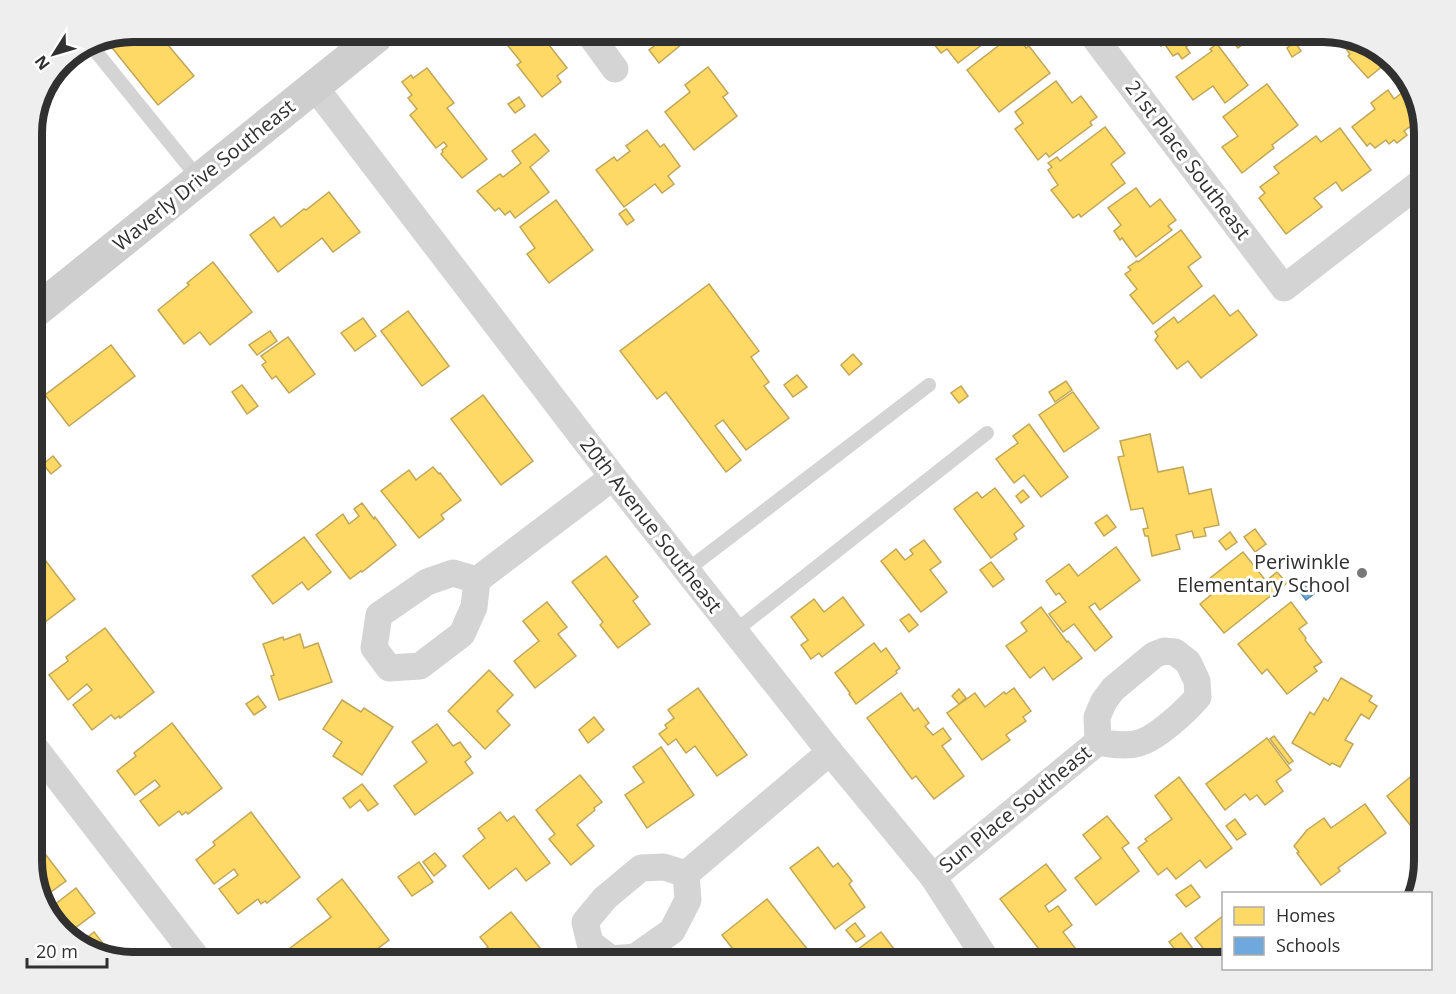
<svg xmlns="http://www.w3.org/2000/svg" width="1456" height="994" viewBox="0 0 1456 994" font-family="'Open Sans',sans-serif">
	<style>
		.homes { fill: #ffd966; stroke: #c1a656; stroke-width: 1.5 }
		.schools { fill: #6fa8dc; stroke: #5c84a8; stroke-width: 1.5 }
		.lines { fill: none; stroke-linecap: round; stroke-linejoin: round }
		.lane { stroke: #d4d4d4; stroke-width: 14 }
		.street { stroke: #d4d4d4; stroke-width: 27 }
		.secondary { stroke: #cecece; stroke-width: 33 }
		.poi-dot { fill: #787878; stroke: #fff; stroke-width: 2 }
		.labels { text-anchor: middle; stroke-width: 6; stroke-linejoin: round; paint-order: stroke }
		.street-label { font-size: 20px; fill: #303030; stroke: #fff }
		.poi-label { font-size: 20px; fill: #303030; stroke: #fff; text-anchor: end }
		.rim { fill: none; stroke: #303030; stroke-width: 8 }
	</style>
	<rect width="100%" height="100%" fill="#fff"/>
	<g class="homes">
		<path d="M 1205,32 L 1186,47 L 1190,53 L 1182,59 L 1178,53 L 1173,56 L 1164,43 L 1161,46 L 1151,33 Z"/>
		<path d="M 1237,32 L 1241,32 L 1248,40 L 1238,48 L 1230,38 Z"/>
		<path d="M 1015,33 L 1026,48 L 1029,46 L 1050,73 L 999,112 L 967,70 Z"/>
		<path d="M 935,34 L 996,34 L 958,63 L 947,49 L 941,53 L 930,39 L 936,35 Z"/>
		<path d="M 554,36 L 557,40 L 549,45 L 567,68 L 557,76 L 561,82 L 542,97 L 517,65 L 521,62 L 501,37 Z"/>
		<path d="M 668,36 L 675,36 L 682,44 L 659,63 L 649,50 Z"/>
		<path d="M 1344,38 L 1380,49 L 1390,60 L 1368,78 L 1348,56 L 1350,54 L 1344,46 L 1346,44 L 1342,39 Z"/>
		<path d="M 105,39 L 163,39 L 194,76 L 158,105 Z"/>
		<path d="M 1295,42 L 1301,51 L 1292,57 L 1287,48 Z"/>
		<path d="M 1217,44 L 1248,85 L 1225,103 L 1213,86 L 1193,100 L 1176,77 L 1212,51 L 1210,49 Z"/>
		<path d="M 708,67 L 728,93 L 723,97 L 737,116 L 694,150 L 665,112 L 690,92 L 685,85 Z"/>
		<path d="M 427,68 L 454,103 L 447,108 L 487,159 L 462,178 L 441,154 L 443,152 L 442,150 L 447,146 L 444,142 L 436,148 L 410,115 L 417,109 L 408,98 L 412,95 L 402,82 L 411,75 L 413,78 Z"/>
		<path d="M 1405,76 L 1411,83 L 1421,119 L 1404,131 L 1407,135 L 1397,143 L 1394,140 L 1389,144 L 1386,140 L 1375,148 L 1370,143 L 1367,146 L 1352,127 L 1375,109 L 1371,103 L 1388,90 L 1394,99 L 1404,91 L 1400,87 L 1408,80 Z"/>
		<path d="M 1056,81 L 1072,103 L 1081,96 L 1097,117 L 1090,122 L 1092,125 L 1049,157 L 1046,153 L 1038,160 L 1015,129 L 1023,123 L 1015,112 Z"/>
		<path d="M 1267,84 L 1298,125 L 1272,145 L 1274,148 L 1242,173 L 1222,147 L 1238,136 L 1223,117 Z"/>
		<path d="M 519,97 L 525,106 L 515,113 L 508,104 Z"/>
		<path d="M 1105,127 L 1125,153 L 1111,164 L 1125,183 L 1081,217 L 1079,214 L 1073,218 L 1051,190 L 1058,185 L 1048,170 L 1052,167 L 1048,163 L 1057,157 L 1060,161 Z"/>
		<path d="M 1340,128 L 1371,170 L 1342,191 L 1336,182 L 1314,198 L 1322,207 L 1286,234 L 1259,198 L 1265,193 L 1260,187 L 1279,173 L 1274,167 L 1316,136 L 1321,142 Z"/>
		<path d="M 647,130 L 660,147 L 664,144 L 680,166 L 668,176 L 674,184 L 662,193 L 655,184 L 624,207 L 596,170 L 614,157 L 617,161 L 630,151 L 626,146 Z"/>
		<path d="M 535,134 L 549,151 L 530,167 L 549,192 L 515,218 L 510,211 L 505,215 L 499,208 L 495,211 L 477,191 L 500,174 L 503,177 L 521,163 L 512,151 Z"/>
		<path d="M 1136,188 L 1150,207 L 1160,199 L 1176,220 L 1168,226 L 1172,230 L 1136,257 L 1122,238 L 1120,240 L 1114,231 L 1121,225 L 1108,208 Z"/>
		<path d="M 329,192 L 360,232 L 333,252 L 322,238 L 278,272 L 250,235 L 274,217 L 281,227 L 304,209 L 306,210 Z"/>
		<path d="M 556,200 L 593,250 L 549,283 L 527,254 L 535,248 L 520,227 Z"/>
		<path d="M 626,209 L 634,220 L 627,225 L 619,214 Z"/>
		<path d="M 1181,230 L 1201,257 L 1188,267 L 1202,286 L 1153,324 L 1130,295 L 1137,289 L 1125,274 L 1131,270 L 1128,267 L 1137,261 L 1138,262 Z"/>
		<path d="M 213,262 L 252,312 L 210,345 L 200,332 L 184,344 L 158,310 L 189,285 L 187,283 Z"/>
		<path d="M 709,284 L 759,351 L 751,357 L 769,382 L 764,386 L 789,418 L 746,450 L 723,420 L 715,426 L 741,460 L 726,472 L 666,392 L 657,399 L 620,351 Z"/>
		<path d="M 1214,295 L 1230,316 L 1238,310 L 1257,335 L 1201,378 L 1188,361 L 1177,369 L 1155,340 L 1158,336 L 1155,332 L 1174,317 L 1178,323 Z"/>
		<path d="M 408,311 L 449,366 L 422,386 L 381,331 Z"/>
		<path d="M 363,318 L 376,336 L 355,351 L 341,333 Z"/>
		<path d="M 270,331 L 277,341 L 257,355 L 249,345 Z"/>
		<path d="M 288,337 L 315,374 L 289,393 L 276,376 L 272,379 L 262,365 L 266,362 L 261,356 Z"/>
		<path d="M 111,345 L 135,376 L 69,426 L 45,395 Z"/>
		<path d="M 853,354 L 862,364 L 849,375 L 841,365 Z"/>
		<path d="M 797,375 L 807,387 L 793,397 L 784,385 Z"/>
		<path d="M 1066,381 L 1072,390 L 1055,402 L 1049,392 Z"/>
		<path d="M 242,385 L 258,406 L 247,414 L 232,392 Z"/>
		<path d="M 961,386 L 968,396 L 959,403 L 951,393 Z"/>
		<path d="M 1073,392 L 1099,428 L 1064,452 L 1039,415 Z"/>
		<path d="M 483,395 L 533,461 L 501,485 L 451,419 Z"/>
		<path d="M 1029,424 L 1068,477 L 1041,497 L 1024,475 L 1014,483 L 996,459 L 1018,443 L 1013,436 Z"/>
		<path d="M 1150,434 L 1158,472 L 1183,467 L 1189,494 L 1211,489 L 1219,525 L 1204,528 L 1206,536 L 1194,538 L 1192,531 L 1176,535 L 1180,549 L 1152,556 L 1148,536 L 1145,536 L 1143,529 L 1148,528 L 1143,508 L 1131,510 L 1118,457 L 1124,456 L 1120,441 Z"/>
		<path d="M 53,456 L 61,466 L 51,474 L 43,464 Z"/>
		<path d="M 433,467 L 439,474 L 440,473 L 461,500 L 441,515 L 444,519 L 419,538 L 381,491 L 409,470 L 416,480 Z"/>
		<path d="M 995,488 L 1024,526 L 1014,534 L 1017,539 L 991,558 L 954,509 L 977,492 L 982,498 Z"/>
		<path d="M 1023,490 L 1029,497 L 1021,503 L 1016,496 Z"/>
		<path d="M 362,503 L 374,519 L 375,517 L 396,545 L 362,572 L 361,571 L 350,579 L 316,535 L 343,514 L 349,524 L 359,516 L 354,509 Z"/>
		<path d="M 1107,515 L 1116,527 L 1104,536 L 1095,523 Z"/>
		<path d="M 1255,529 L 1266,544 L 1255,552 L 1244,537 Z"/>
		<path d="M 1230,532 L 1237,542 L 1226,550 L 1219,541 Z"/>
		<path d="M 304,537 L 331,572 L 308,590 L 302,582 L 273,604 L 252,576 Z"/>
		<path d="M 924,540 L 941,562 L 930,570 L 947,592 L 921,612 L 881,561 L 896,549 L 905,560 L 913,554 L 910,550 Z"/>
		<path d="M 32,543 L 75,599 L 41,625 L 40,623 L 35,626 L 32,622 Z"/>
		<path d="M 1116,547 L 1140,580 L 1100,610 L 1095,603 L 1089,607 L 1112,637 L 1095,651 L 1074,624 L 1063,632 L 1049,614 L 1066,602 L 1059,593 L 1056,595 L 1046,581 L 1069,564 L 1078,576 Z"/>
		<path d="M 1243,552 L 1266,581 L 1277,572 L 1287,583 L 1224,633 L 1200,604 L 1212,594 L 1204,583 Z"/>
		<path d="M 606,556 L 638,597 L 633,601 L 650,624 L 618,648 L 600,625 L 603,622 L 572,582 Z"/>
		<path d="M 991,562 L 1004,579 L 993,587 L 980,570 Z"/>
		<path d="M 843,597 L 864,625 L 822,657 L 819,653 L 811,659 L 801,645 L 808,640 L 791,617 L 814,599 L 824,612 Z"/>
		<path d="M 547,602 L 567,627 L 558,634 L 576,656 L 535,688 L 514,661 L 539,641 L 523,621 Z"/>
		<path d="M 1291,602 L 1307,623 L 1299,629 L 1306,638 L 1305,640 L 1322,662 L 1314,667 L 1317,671 L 1287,694 L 1267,669 L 1262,674 L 1238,644 Z"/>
		<path d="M 1041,607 L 1067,642 L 1068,641 L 1082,658 L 1053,680 L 1044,667 L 1030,678 L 1006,646 L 1027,631 L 1021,623 Z"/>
		<path d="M 909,614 L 918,625 L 909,632 L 900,620 Z"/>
		<path d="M 105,628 L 154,692 L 120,718 L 119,716 L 115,719 L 111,715 L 92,730 L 73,705 L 92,690 L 87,684 L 68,700 L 49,675 L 68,661 L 66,657 Z"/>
		<path d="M 300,634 L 304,648 L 318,643 L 332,682 L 279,700 L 271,676 L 274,675 L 263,644 L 283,637 L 284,640 Z"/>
		<path d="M 874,643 L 881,652 L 886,648 L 900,668 L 896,671 L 897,673 L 856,704 L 849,694 L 850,693 L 835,673 Z"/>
		<path d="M 489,670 L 513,695 L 497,711 L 510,725 L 485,749 L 448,711 Z"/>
		<path d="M 1341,678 L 1372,696 L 1369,701 L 1377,706 L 1369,719 L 1361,714 L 1345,740 L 1353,744 L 1340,767 L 1332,763 L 1330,765 L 1292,743 L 1310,712 L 1314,715 L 1324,698 L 1328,701 Z"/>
		<path d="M 698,688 L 747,755 L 717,776 L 695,746 L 686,753 L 676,739 L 668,745 L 659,734 L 667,728 L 665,725 L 674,718 L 668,710 Z"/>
		<path d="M 1014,688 L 1031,711 L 1023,717 L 1026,721 L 1006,735 L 1010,740 L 982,760 L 947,713 L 975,693 L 985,707 L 1004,692 L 1006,694 Z"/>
		<path d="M 959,689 L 966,698 L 959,704 L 952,696 Z"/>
		<path d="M 901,693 L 914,711 L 918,708 L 929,723 L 925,726 L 933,735 L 943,728 L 951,739 L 942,746 L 964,776 L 934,799 L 916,776 L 912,779 L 867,718 Z"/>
		<path d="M 258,696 L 266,707 L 254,715 L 246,704 Z"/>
		<path d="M 342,700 L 361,712 L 364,708 L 393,727 L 362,775 L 333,756 L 342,742 L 323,729 Z"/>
		<path d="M 594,717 L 604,730 L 588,743 L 579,730 Z"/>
		<path d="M 172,723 L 222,788 L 188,814 L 186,812 L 182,815 L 179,811 L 159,826 L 140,801 L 160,786 L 155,780 L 135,795 L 117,771 L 136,756 L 134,753 Z"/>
		<path d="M 437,724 L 453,746 L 460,742 L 471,757 L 465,762 L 473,773 L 415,815 L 394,786 L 427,762 L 412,742 Z"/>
		<path d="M 1274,736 L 1293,761 L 1289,764 L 1270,739 Z"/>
		<path d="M 1267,738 L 1291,770 L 1276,781 L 1283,791 L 1265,805 L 1257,795 L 1250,800 L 1245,794 L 1225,810 L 1206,784 Z"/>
		<path d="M 661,747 L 694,795 L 647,828 L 625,795 L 644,782 L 633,767 Z"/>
		<path d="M 1424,766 L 1424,838 L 1422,840 L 1387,796 Z"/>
		<path d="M 580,775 L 602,802 L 594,808 L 595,810 L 577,825 L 594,846 L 571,865 L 549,839 L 555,834 L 536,810 Z"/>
		<path d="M 1179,777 L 1232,848 L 1206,868 L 1200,860 L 1176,879 L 1167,868 L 1158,875 L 1138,848 L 1147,841 L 1145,839 L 1172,819 L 1155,796 Z"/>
		<path d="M 362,784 L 378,804 L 368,811 L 360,800 L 350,808 L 343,798 Z"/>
		<path d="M 1365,804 L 1386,833 L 1338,868 L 1340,871 L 1321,885 L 1297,853 L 1299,852 L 1294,846 L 1307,830 L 1324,818 L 1331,828 Z"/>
		<path d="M 251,812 L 300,877 L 267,903 L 265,901 L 261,904 L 258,899 L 238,914 L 219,889 L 238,875 L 234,869 L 214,884 L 196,860 L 215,845 L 213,842 Z"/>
		<path d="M 500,812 L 507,821 L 514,816 L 550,863 L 526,881 L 516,868 L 489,889 L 463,856 L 485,838 L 478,829 Z"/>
		<path d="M 1107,816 L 1129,843 L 1122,848 L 1139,871 L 1096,905 L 1075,878 L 1101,858 L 1083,835 Z"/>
		<path d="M 1235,819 L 1246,834 L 1237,840 L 1226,826 Z"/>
		<path d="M 818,847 L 833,867 L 838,863 L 852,881 L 849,884 L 865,907 L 835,929 L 790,868 Z"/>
		<path d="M 435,853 L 446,866 L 434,876 L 423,862 Z"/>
		<path d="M 46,855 L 66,881 L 41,899 L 32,866 Z"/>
		<path d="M 419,862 L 433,882 L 412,896 L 398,877 Z"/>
		<path d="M 1046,864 L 1066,890 L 1045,906 L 1049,912 L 1058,906 L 1072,925 L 1063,932 L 1075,948 L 1056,962 L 1049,962 L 1000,899 Z"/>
		<path d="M 342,879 L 389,940 L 360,962 L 274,962 L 273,961 L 331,917 L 317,899 Z"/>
		<path d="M 1191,885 L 1200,897 L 1186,907 L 1176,895 Z"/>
		<path d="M 76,888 L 95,913 L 70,932 L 79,944 L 94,932 L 109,951 L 106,954 L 76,945 L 45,912 Z"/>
		<path d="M 767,899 L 808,950 L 793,962 L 772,962 L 768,957 L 762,962 L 747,962 L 745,961 L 743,962 L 722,935 Z"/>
		<path d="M 511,912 L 540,948 L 535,951 L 544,962 L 468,962 L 488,947 L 480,937 Z"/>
		<path d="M 1224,915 L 1224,953 L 1220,948 L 1209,956 L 1195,938 Z"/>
		<path d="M 855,923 L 865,936 L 856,942 L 846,930 Z"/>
		<path d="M 881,932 L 904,962 L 841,962 Z"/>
		<path d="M 1181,933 L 1197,954 L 1187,962 L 1185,962 L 1169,942 Z"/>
		<path d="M 1111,950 L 1117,958 L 1111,962 L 1103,962 L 1100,959 Z"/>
		<path d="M 1038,952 L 1046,962 L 1031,962 L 1028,959 Z"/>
	</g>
	<path class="schools" d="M 1305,580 L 1315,593 L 1306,600 L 1296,587 Z"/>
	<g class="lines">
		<g class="lane">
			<path d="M 89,43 L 199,179"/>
			<path d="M 687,570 L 929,385"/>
			<path d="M 735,631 L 987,433"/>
		</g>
		<g class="street">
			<path d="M 1091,33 L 1284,288 L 1424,180"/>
			<path d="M 591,36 L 615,69"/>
			<path d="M 314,86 L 613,477 L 830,752 L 933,877 L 988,962"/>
			<path d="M 477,580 L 453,573 L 427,582 L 379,615 L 374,648 L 389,668 L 420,666 L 462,634 L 474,607 L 477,580 L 613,477"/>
			<path d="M 32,744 L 200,962"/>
			<path d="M 686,874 L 664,867 L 641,868 L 605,898 L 585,922 L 590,943 L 611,959 L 635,957 L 672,931 L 688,900 L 686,874 L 830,752"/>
			<path d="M 933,877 L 1098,742 C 1111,744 1126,747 1139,743 C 1157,738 1186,711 1198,697 L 1197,681 L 1188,662 L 1175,652 L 1164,651 L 1154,655 L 1113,689 L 1104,701 L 1097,717 L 1098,742"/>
		</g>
		<path class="secondary" d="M 32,314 L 376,37"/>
	</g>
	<circle class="poi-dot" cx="1362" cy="573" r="6"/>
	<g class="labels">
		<g class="street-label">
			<text transform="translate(1188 160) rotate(53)" y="7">21st Place Southeast</text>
			<text transform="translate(204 175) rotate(-39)" y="7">Waverly Drive Southeast</text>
			<text transform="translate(651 525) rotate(52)" y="7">20th Avenue Southeast</text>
			<text transform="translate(1015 809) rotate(-39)" y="7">Sun Place Southeast</text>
		</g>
		<g class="poi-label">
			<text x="1350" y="569">Periwinkle<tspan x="1350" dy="23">Elementary School</tspan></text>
		</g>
	</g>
	<path d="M0 0H1456V994H0ZM133 42H1323A91 91 0 0 1 1414 133V861A91 91 0 0 1 1323 952H133A91 91 0 0 1 42 861V133A91 91 0 0 1 133 42Z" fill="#eee" fill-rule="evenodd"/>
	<path class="rim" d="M133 42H1323A91 91 0 0 1 1414 133V861A91 91 0 0 1 1323 952H133A91 91 0 0 1 42 861V133A91 91 0 0 1 133 42Z"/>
	<rect x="1222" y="892" width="210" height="78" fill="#ffffff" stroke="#acacac" stroke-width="1.5"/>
	<rect x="1234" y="907" width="30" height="18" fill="#ffd966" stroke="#acacac" stroke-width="1.5"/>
	<text x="1276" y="922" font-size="18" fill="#303030">Homes</text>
	<rect x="1234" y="937" width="30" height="18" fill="#6fa8dc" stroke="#acacac" stroke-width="1.5"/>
	<text x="1276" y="952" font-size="18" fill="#303030">Schools</text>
	<g transform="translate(54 54) rotate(233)" stroke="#ffffff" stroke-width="4.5" paint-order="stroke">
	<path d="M0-4.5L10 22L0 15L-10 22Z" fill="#303030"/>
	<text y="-9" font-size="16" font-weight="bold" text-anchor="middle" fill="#303030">N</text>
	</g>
	<path d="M27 958v9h80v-9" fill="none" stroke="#303030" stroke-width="3"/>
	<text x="36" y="958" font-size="18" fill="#303030" stroke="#ffffff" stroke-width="4.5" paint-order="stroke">20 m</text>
</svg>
